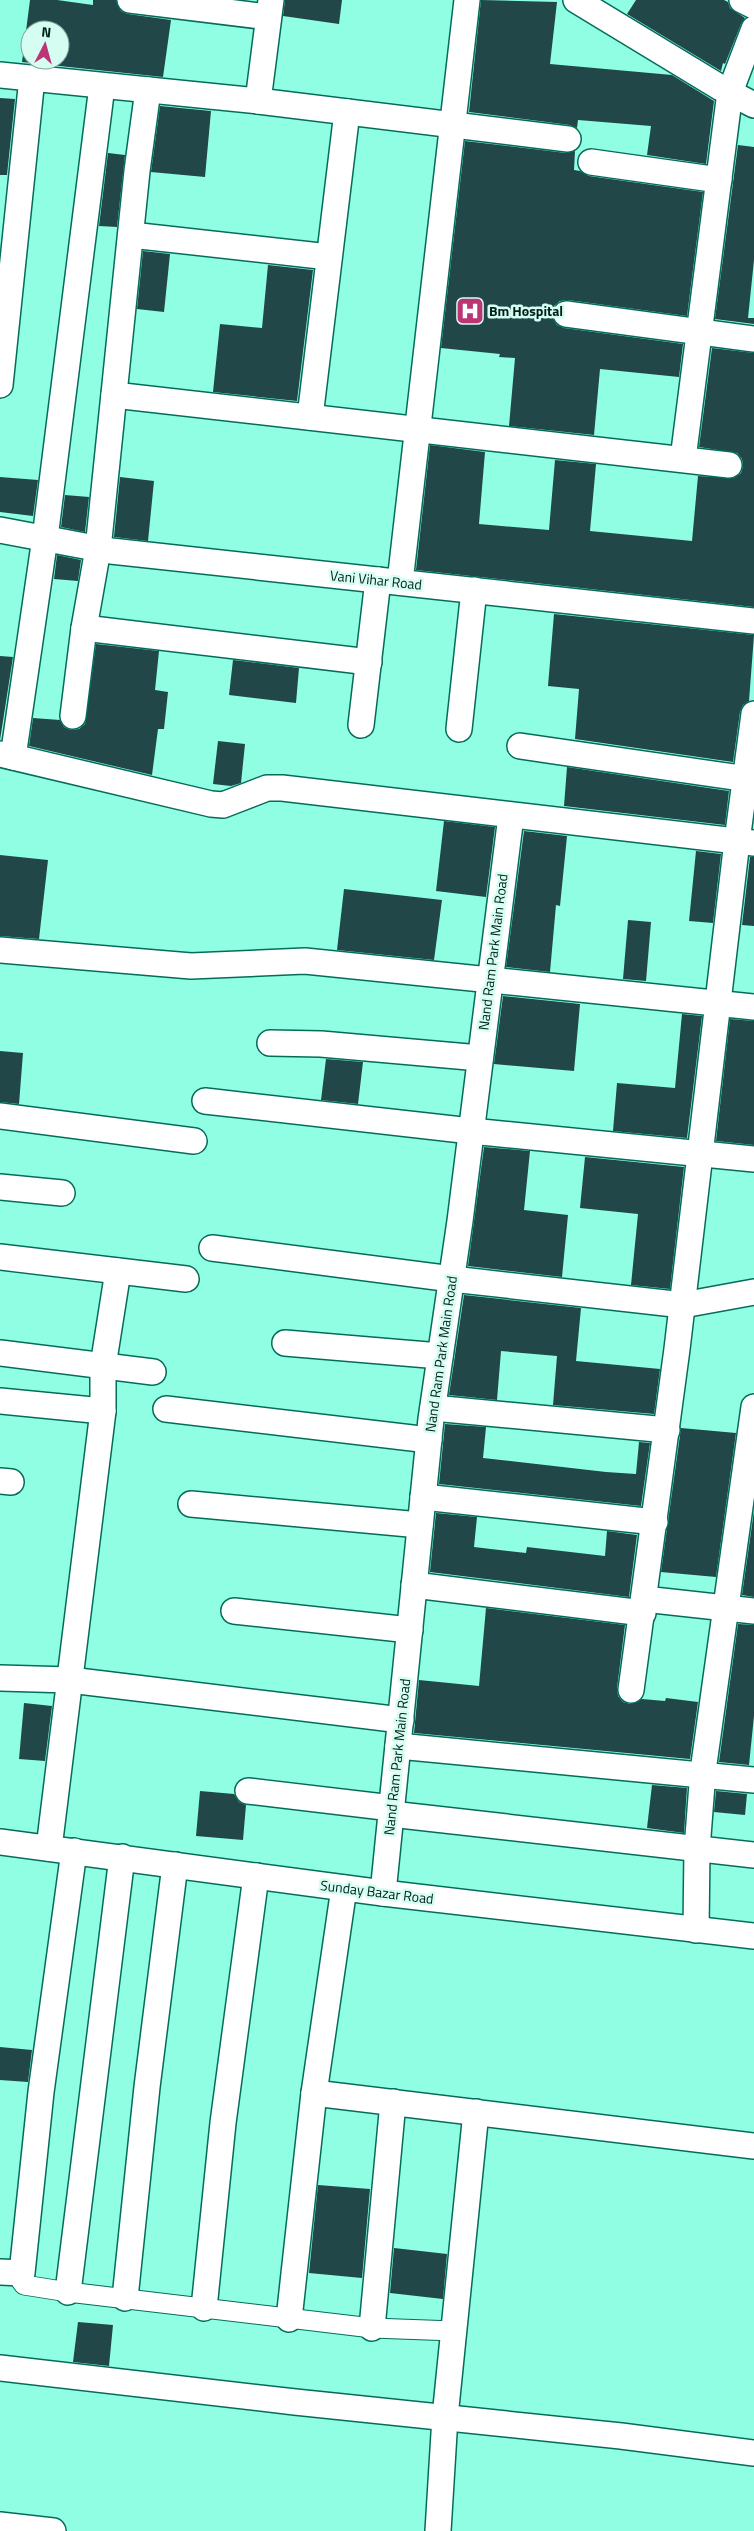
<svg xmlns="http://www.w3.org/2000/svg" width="754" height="2531" viewBox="0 0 754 2531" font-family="'Titillium Web',sans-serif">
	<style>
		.building { fill: #214748; fill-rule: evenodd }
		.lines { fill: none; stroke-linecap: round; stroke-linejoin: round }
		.pedestrian-casing { stroke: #056c5a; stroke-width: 21 }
		.minor-casing { stroke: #056c5a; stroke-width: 28 }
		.pedestrian { stroke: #fff; stroke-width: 19 }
		.minor { stroke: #fff; stroke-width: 25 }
		.labels { text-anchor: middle; stroke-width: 5; stroke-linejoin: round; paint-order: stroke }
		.poi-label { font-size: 14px; font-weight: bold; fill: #002019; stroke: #d5fdf2; text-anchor: start }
		.street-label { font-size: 14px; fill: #002019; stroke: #d5fdf2 }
	</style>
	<rect width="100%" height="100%" fill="#90fee3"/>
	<g class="building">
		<path d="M 30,0 L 57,0 L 93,5 L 93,0 L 116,0 L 121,11 L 128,14 L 171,20 L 163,77 L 22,62 ZM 30,30 L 60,30 L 60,60 L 30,60 Z"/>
		<path d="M 285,0 L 342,0 L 339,24 L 283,16 Z"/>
		<path d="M 481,0 L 557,2 L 550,64 L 672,75 L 714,101 L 706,164 L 647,155 L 651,126 L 578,120 L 577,128 L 570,125 L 469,112 Z"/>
		<path d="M 636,0 L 724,0 L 728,2 L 730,8 L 745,18 L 741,24 L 725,64 L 723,63 L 721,71 L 627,14 Z"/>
		<path d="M 0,98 L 15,99 L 7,175 L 0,175 Z"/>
		<path d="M 160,106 L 211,111 L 205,177 L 151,172 Z"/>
		<path d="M 465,141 L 566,153 L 575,151 L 574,170 L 580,171 L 589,176 L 703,192 L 687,316 L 568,300 L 560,301 L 554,306 L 553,319 L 557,325 L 564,328 L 683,344 L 679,377 L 600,369 L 594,435 L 509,426 L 515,358 L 499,357 L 500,354 L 441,348 Z"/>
		<path d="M 738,145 L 754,147 L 754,260 L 748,318 L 754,318 L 754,324 L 715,319 Z"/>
		<path d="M 108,153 L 125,155 L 117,227 L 99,226 Z"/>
		<path d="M 143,251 L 170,254 L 164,312 L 137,309 Z"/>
		<path d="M 268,265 L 313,270 L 297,401 L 213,392 L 220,324 L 262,328 Z"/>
		<path d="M 712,348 L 754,353 L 754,607 L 416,570 L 430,445 L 485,452 L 479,524 L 549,530 L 555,460 L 596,464 L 590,531 L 692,541 L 698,476 L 734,478 L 741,473 L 743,466 L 742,459 L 737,453 L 699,447 Z"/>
		<path d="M 0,477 L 38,480 L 33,516 L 0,512 Z"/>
		<path d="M 120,477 L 154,481 L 148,541 L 114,537 Z"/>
		<path d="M 65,495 L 89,497 L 85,532 L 61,527 Z"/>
		<path d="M 57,555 L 81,560 L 78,581 L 54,579 Z"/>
		<path d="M 554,614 L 754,635 L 749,701 L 743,705 L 740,712 L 733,762 L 575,739 L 579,689 L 548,686 Z"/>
		<path d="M 96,644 L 159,651 L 155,690 L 168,692 L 164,729 L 158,729 L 152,775 L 29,746 L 33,718 L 60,720 L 64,727 L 71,730 L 79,729 L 85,724 Z"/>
		<path d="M 0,656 L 13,657 L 0,740 Z"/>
		<path d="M 233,660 L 299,668 L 296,703 L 229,695 Z"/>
		<path d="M 218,741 L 245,744 L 241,783 L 231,786 L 213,784 Z"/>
		<path d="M 567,767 L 729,791 L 725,825 L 564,806 Z"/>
		<path d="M 444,821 L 495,827 L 486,897 L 436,891 Z"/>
		<path d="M 524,831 L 567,836 L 560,906 L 556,905 L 550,972 L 506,967 Z"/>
		<path d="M 696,851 L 721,854 L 713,923 L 689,921 Z"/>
		<path d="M 0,855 L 48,860 L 39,939 L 0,936 Z"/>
		<path d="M 750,857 L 754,857 L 754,926 L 742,925 Z"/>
		<path d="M 344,889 L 442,900 L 434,960 L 337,950 Z"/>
		<path d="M 628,920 L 651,922 L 646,981 L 623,979 Z"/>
		<path d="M 503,996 L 580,1004 L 574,1071 L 494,1064 Z"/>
		<path d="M 682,1014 L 702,1016 L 687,1138 L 613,1131 L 617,1083 L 675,1088 Z"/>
		<path d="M 730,1019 L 754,1021 L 754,1145 L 716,1141 Z"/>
		<path d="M 0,1051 L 23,1053 L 19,1104 L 0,1102 Z"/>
		<path d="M 326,1059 L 363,1062 L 358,1104 L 321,1100 Z"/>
		<path d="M 484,1147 L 530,1151 L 524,1210 L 568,1215 L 562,1277 L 468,1266 Z"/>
		<path d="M 585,1157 L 684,1167 L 670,1289 L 631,1285 L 638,1214 L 580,1208 Z"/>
		<path d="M 464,1295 L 581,1308 L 576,1361 L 660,1369 L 654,1414 L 553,1405 L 557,1356 L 501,1351 L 497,1400 L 449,1395 Z"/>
		<path d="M 445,1424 L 486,1427 L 483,1458 L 606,1472 L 636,1474 L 639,1442 L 650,1443 L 641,1506 L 439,1484 Z"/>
		<path d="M 681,1428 L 736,1433 L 716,1577 L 661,1572 Z"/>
		<path d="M 754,1511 L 754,1597 L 742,1595 Z"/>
		<path d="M 436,1513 L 477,1517 L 474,1547 L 526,1553 L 527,1547 L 605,1556 L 607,1531 L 637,1535 L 629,1597 L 430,1572 Z"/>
		<path d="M 486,1608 L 625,1625 L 617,1688 L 618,1696 L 623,1702 L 630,1704 L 642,1699 L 665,1701 L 666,1698 L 698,1702 L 690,1759 L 414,1733 L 419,1680 L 479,1686 Z"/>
		<path d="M 738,1624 L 754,1625 L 754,1716 L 749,1765 L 719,1762 Z"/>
		<path d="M 24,1703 L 52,1706 L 45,1761 L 19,1759 Z"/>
		<path d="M 652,1785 L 687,1788 L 684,1833 L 647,1828 Z"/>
		<path d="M 200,1791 L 234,1794 L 239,1802 L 246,1805 L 243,1840 L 196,1836 Z"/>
		<path d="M 716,1791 L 747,1794 L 745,1815 L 714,1812 Z"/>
		<path d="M 0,2047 L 32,2050 L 28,2082 L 0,2080 Z"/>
		<path d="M 318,2185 L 370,2189 L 362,2278 L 309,2273 Z"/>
		<path d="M 394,2248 L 447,2254 L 443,2299 L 390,2293 Z"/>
		<path d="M 78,2322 L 113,2325 L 109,2366 L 73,2362 Z"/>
	</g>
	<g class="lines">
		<defs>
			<path id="pedestrian" d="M 22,2273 L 21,2281 L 24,2285 L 68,2292 L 372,2328 L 454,2331"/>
			<g id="minor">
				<path d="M 130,0 L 268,17"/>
				<path d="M 576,0 L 721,88 L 754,105"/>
				<path d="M 742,0 L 754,6"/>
				<path d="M 0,75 L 258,101 L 568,139"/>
				<path d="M 258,101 L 271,0"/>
				<path d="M 591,162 L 719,180"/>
				<path d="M 131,235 L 329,257"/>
				<path d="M 566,314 L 754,339"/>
				<path d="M 0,385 L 32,78"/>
				<path d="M 114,395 L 729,465"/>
				<path d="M 310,417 L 347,112"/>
				<path d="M 683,459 L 730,92 L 754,29"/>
				<path d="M 0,530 L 111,551 L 754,621"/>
				<path d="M 400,582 L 467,0"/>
				<path d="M 84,628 L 369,662"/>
				<path d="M 73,716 L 84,628 L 98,549 L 137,171 L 148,90"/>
				<path d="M 361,725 L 378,580"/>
				<path d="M 459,729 L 474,590"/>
				<path d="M 520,746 L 754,780"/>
				<path d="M 0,754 L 211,804 L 223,805 L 267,788 L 282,788 L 754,843"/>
				<path d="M 13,757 L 45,538 L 102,86"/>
				<path d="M 0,950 L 191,966 L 305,961 L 754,1007"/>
				<path d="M 270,1043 L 321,1044 L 480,1058"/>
				<path d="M 205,1101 L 471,1131 L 754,1159"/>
				<path d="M 0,1116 L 194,1141"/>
				<path d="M 0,1187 L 62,1193"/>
				<path d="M 212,1248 L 452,1279 L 683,1305 L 754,1292"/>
				<path d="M 0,1257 L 186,1279"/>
				<path d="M 285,1343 L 440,1356"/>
				<path d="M 0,1353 L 153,1372"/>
				<path d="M 0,1401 L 103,1411"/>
				<path d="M 433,1408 L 667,1430"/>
				<path d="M 166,1409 L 429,1440"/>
				<path d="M 0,1481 L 11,1482"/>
				<path d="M 423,1497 L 655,1522"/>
				<path d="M 191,1504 L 420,1525"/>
				<path d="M 414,1585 L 643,1613"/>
				<path d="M 644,1599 L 754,1611"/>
				<path d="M 234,1611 L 410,1630"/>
				<path d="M 0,1678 L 70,1680 L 401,1720"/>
				<path d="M 631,1690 L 677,1349 L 737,841 L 754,714"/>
				<path d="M 398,1746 L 754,1780"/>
				<path d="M 248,1791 L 392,1808"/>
				<path d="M 391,1814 L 754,1855"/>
				<path d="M 0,1842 L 383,1893 L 754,1936"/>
				<path d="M 49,1848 L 103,1411 L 103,1366 L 118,1271"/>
				<path d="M 383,1893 L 431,1419 L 460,1221 L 511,816"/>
				<path d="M 696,1930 L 697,1849 L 703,1771 L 754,1407"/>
				<path d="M 314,2093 L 754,2146"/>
				<path d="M 0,2272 L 22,2273 L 41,2092 L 74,1851"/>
				<path d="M 68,2292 L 122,1857"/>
				<path d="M 125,2298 L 147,2087 L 175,1865"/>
				<path d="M 204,2308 L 223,2123 L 256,1876"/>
				<path d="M 289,2319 L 314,2093 L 344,1888"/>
				<path d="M 372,2328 L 393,2102"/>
				<path d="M 0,2368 L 295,2402 L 621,2436 L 754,2453"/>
				<path d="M 0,2525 L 53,2531"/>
				<path d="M 438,2531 L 445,2417 L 476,2112"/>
			</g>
		</defs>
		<use href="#pedestrian" class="pedestrian-casing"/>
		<use href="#minor" class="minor-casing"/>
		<use href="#pedestrian" class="pedestrian"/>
		<use href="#minor" class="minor"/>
	</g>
	<defs>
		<symbol id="hospital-square" viewBox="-11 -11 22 22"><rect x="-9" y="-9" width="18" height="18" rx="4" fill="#bc3474" stroke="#d5fdf2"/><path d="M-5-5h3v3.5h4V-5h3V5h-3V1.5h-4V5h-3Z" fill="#fff"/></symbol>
	</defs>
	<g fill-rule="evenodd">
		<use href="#hospital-square" x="454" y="295" width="32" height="32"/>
	</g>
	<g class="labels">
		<g class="poi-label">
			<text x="489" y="316">Bm Hospital</text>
		</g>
		<g class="street-label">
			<text transform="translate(376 580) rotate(6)" y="5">Vani Vihar Road</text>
			<text transform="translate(493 952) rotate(-83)" y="5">Nand Ram Park Main Road</text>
			<text transform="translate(441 1354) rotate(-82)" y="5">Nand Ram Park Main Road</text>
			<text transform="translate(397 1757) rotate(-84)" y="5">Nand Ram Park Main Road</text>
			<text transform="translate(377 1892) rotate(7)" y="5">Sunday Bazar Road</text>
		</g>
	</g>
	<g transform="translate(45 45) rotate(6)"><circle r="24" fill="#d5fdf2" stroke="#80a59b"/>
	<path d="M0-4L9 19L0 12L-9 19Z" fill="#bc3474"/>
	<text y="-8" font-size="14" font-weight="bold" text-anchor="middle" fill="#002019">N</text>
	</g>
</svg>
